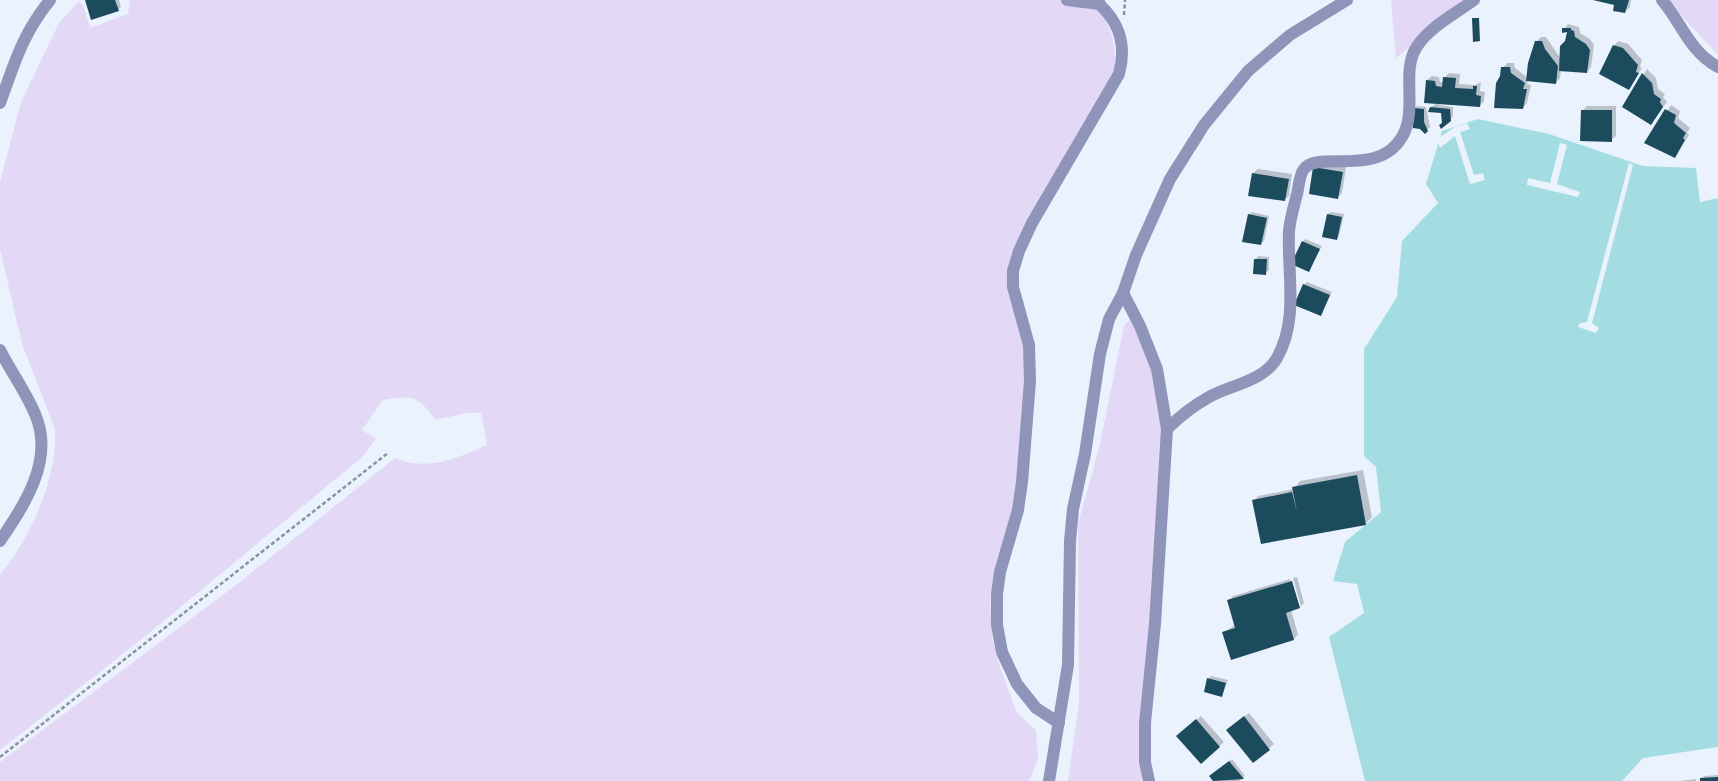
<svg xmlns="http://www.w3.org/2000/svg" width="1718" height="781" viewBox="0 0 1718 781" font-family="'Open Sans',sans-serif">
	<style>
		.green { fill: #e3d8f6 }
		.water { fill: #a3dde2 }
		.pier { fill: #e9f2fd }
		.shadow { fill: #0003 }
		.building { fill: #1c4b5e }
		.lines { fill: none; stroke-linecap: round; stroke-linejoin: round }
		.path { stroke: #8b9299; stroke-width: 2.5; stroke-dasharray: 4 2.5; stroke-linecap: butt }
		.minor { stroke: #8f95b9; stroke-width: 12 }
	</style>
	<rect width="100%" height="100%" fill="#e9f2fd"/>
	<g class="green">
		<path d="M 130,0 L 1060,0 C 1070,2 1082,3 1091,7 C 1112,16 1115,47 1116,67 L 1013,257 L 1027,350 L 1015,510 L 996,564 L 990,600 L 993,641 L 1000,667 L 1017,713 L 1036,730 L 1038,760 L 1029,781 L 0,781 L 0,762 L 236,585 L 395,458 C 426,472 458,458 487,445 L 481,413 L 466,413 L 436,420 C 417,395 413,395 383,400 L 362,430 L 376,439 L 361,458 L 138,642 L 0,750 L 0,575 C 30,538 58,478 55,429 L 22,344 L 0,249 L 0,182 L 21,102 L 59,23 L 79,1 L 84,7 L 90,28 L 128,14 Z"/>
		<path d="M 1391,0 L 1468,0 L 1396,58 Z"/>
		<path d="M 1667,0 L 1718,0 L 1718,55 Z"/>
		<path d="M 1130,320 L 1143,339 L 1158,379 L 1162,418 L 1162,478 L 1139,759 L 1142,781 L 1068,781 L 1079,701 L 1078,524 L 1100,444 L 1124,325 Z"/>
	</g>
	<path class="water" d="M 1478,119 L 1549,134 L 1643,166 L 1696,168 L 1700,202 L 1718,198 L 1718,747 L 1643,758 L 1622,781 L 1365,781 L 1329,637 L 1364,613 L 1357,584 L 1333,581 L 1345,542 L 1381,512 L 1376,467 L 1364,456 L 1364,349 L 1397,297 L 1402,241 L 1438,203 L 1426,184 L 1442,131 Z"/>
	<g class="pier">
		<path d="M 1467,123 L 1470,129 L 1460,132 L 1474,175 L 1483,173 L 1485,180 L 1470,184 L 1455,136 L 1440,148 L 1437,139 L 1455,127 Z"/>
		<path d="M 1560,143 L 1567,145 L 1557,184 L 1580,192 L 1578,197 L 1527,185 L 1528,178 L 1550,183 Z"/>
		<path d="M 1629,163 L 1633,165 L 1592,323 L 1599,328 L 1596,333 L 1578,327 L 1580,323 L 1587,322 Z"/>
	</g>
	<g class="shadow">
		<path d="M 87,0 L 119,0 L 121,7 L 118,10 Z"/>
		<path d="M 1597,0 L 1631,0 L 1630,7 L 1625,12 L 1615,4 Z"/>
		<path d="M 1568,24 L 1579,27 L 1580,33 L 1590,39 L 1594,45 L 1591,67 L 1587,72 L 1561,70 L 1560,78 L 1555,83 L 1528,80 L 1527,84 L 1531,85 L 1527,103 L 1523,108 L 1502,76 L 1503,68 L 1507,63 L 1514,63 L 1515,68 L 1528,78 L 1536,42 L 1541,37 L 1546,37 L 1561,59 L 1568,31 L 1564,29 Z"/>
		<path d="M 1618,41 L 1628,44 L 1642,60 L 1640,67 L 1642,68 L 1629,89 L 1614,46 Z"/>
		<path d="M 1647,69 L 1656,78 L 1658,89 L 1665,94 L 1663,97 L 1667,102 L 1651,123 L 1624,107 Z"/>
		<path d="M 1449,73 L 1460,74 L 1459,84 L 1475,85 L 1481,82 L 1480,91 L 1485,92 L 1484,101 L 1480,106 L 1440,103 L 1439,105 L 1453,107 L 1453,117 L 1443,122 L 1443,111 L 1431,108 L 1436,103 L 1427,80 L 1432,76 L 1439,77 L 1440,82 L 1444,82 L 1444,78 Z"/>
		<path d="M 1671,105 L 1680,111 L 1678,118 L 1690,128 L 1687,133 L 1689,135 L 1675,156 L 1646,143 Z"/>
		<path d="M 1417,106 L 1426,107 L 1430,127 L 1425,132 L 1414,109 Z"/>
		<path d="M 1587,106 L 1616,106 L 1616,136 L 1611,140 L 1583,110 Z"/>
		<path d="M 1315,167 L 1346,167 L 1342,193 L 1338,197 Z"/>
		<path d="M 1258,169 L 1292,174 L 1289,196 L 1284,200 L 1253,173 Z"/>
		<path d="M 1252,212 L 1269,216 L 1264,241 L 1261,244 L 1249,215 Z"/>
		<path d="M 1331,212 L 1344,214 L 1339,236 L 1337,239 L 1328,214 Z"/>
		<path d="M 1305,239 L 1322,246 L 1308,271 L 1303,242 Z"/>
		<path d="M 1258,256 L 1269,257 L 1269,270 L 1266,273 L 1256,259 Z"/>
		<path d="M 1307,282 L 1332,292 L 1321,314 L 1304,285 Z"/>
		<path d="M 1363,470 L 1372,517 L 1365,524 L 1301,535 L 1254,500 L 1258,496 L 1294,489 L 1300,481 Z"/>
		<path d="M 1297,577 L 1304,603 L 1301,606 L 1293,578 Z"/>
		<path d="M 1290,579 L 1298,606 L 1301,606 L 1291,610 L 1298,634 L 1294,639 L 1232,658 L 1224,632 L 1235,625 L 1228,601 L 1233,596 Z"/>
		<path d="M 1211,676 L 1228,680 L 1222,695 L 1208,679 Z"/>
		<path d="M 1249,713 L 1274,744 L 1253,762 L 1232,726 Z"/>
		<path d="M 1201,716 L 1224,742 L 1201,763 L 1182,732 Z"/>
		<path d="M 1232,759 L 1245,776 L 1239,781 L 1215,781 L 1211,776 Z"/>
		<path d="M 1718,775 L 1718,781 L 1701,781 L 1704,776 Z"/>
		<path d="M 1696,779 L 1696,781 L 1680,781 Z"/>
	</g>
	<g class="building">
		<path d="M 85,0 L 115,0 L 119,11 L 91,20 Z"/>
		<path d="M 1593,0 L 1629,0 L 1625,13 L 1613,11 L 1614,5 Z"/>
		<path d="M 1472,18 L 1479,18 L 1480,41 L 1473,42 Z"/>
		<path d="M 1562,28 L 1571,28 L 1571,30 L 1574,31 L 1575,37 L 1586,44 L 1590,50 L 1587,73 L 1559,71 L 1560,46 L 1565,41 L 1567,32 L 1562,33 Z"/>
		<path d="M 1535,41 L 1542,41 L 1545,49 L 1558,66 L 1556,84 L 1526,81 L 1528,63 Z"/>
		<path d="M 1613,45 L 1623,48 L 1638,65 L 1636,72 L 1639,73 L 1629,90 L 1599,74 Z"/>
		<path d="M 1501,67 L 1510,67 L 1511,73 L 1525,83 L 1523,89 L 1527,89 L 1523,109 L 1494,108 L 1496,83 L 1500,76 Z"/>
		<path d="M 1642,73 L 1652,83 L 1654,94 L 1661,99 L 1660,102 L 1663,107 L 1651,125 L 1622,107 Z"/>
		<path d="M 1443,77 L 1456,78 L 1455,88 L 1473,89 L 1473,86 L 1477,86 L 1476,95 L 1481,96 L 1480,107 L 1424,103 L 1426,80 L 1435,81 L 1436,86 L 1442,87 Z"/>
		<path d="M 1430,107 L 1450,109 L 1451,121 L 1441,129 L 1439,125 L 1442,123 L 1441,113 L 1428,112 Z"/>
		<path d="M 1413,108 L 1424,109 L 1424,122 L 1428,131 L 1425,134 L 1420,129 L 1413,128 Z"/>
		<path d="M 1665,109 L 1676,115 L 1674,123 L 1686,133 L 1683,138 L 1685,140 L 1675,158 L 1644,143 Z"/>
		<path d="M 1581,110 L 1612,110 L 1612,142 L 1580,141 Z"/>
		<path d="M 1313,167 L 1343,172 L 1338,199 L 1309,194 Z"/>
		<path d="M 1252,173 L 1289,179 L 1285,201 L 1248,196 Z"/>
		<path d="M 1248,214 L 1267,218 L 1261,245 L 1242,242 Z"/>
		<path d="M 1327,214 L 1342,217 L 1337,240 L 1322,237 Z"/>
		<path d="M 1302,241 L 1320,249 L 1309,272 L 1291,264 Z"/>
		<path d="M 1254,259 L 1267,259 L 1266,275 L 1253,274 Z"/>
		<path d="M 1303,284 L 1330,295 L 1321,316 L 1294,305 Z"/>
		<path d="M 1357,475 L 1366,525 L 1261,544 L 1252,500 L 1292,492 L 1297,512 L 1292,487 Z"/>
		<path d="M 1292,581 L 1300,608 L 1286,613 L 1294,640 L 1231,660 L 1222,632 L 1235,628 L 1227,600 Z"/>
		<path d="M 1207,678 L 1226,683 L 1222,697 L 1204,692 Z"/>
		<path d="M 1244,716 L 1270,750 L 1253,763 L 1226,730 Z"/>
		<path d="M 1196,719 L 1220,747 L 1201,764 L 1176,736 Z"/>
		<path d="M 1229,761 L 1244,779 L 1213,781 L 1209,776 Z"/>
		<path d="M 1718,777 L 1718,781 L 1700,781 L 1700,778 Z"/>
	</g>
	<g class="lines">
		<g class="path">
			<path d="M 1124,15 L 1125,0"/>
			<path d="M 0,757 L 388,453"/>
		</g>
		<g class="minor">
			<path d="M 1067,0 L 1100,4"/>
			<path d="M 1662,0 C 1681,22 1689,51 1718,67"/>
			<path d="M 0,103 C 15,62 22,35 50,0"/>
			<path d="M 1123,293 L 1140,326 L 1157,369 L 1167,429 L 1155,624 L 1145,723 L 1145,762 L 1149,781"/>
			<path d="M 0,350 C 11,372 26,392 35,414 C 55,459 25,504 0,541"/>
			<path d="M 1167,429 C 1180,416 1193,406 1209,397 C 1230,385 1263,382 1277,358 C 1299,319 1287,274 1289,231 C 1290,219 1294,206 1297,194 C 1299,187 1299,175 1304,169 C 1318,150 1378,178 1402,137 C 1418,111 1401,72 1416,48 C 1428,28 1455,14 1474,0"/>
			<path d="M 1059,723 L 1036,708 L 1017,684 L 1002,652 L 997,625 L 997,594 L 1000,572 L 1018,510 L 1022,482 L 1030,381 L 1029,345 L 1013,287 L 1013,271 L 1019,251 L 1032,223 L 1119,74 C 1127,45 1119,19 1094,0"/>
			<path d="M 1049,781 L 1068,665 L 1070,541 L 1073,509 L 1085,454 L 1100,354 L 1109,319 L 1123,293 L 1136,255 L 1170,179 L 1204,125 L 1248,71 L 1290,35 L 1347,0"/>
		</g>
	</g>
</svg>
